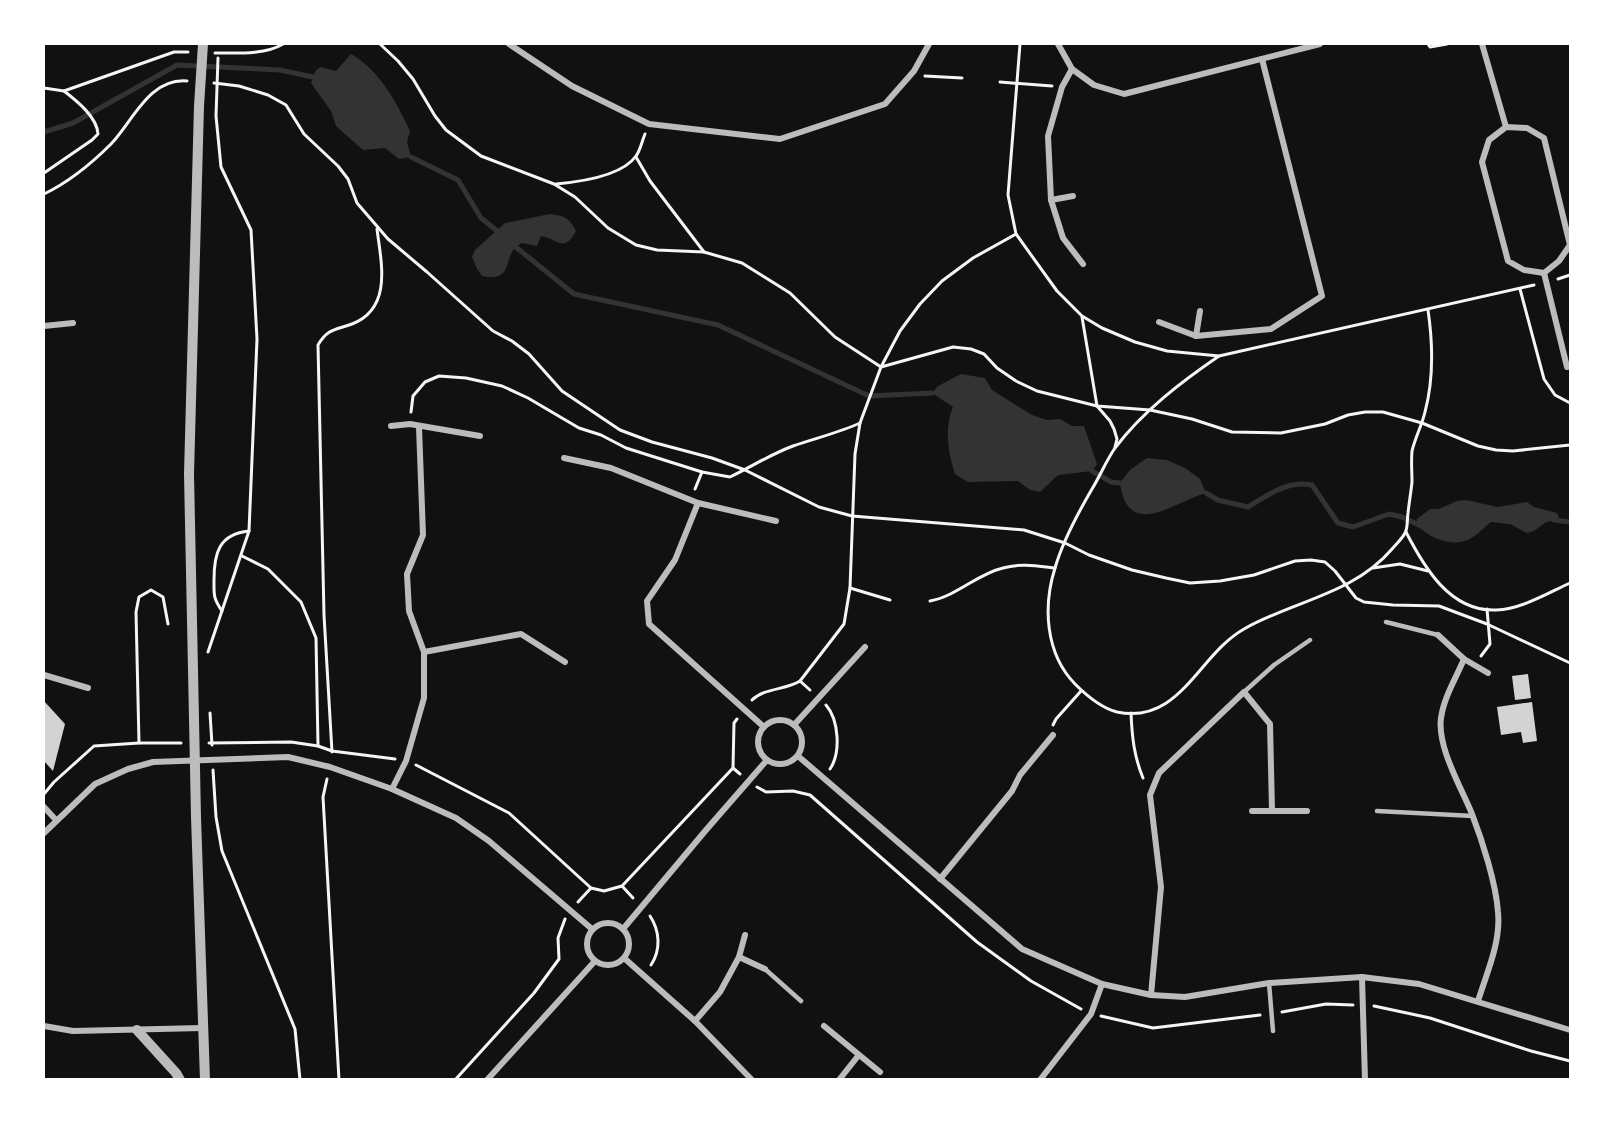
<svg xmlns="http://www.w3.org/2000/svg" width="1614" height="1123" viewBox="0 0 1614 1123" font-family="'Titillium Web',sans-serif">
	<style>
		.water { fill: #333 }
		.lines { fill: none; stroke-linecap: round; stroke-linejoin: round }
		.stream { stroke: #333; stroke-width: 5 }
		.building { fill: #d3d3d3 }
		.path { stroke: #f5f5f5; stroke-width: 3 }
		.service { stroke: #bcbcbc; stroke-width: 4.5 }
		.minor { stroke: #bcbcbc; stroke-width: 6 }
		.tertiary { stroke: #bcbcbc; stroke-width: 10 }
	</style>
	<rect width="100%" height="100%" fill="#111"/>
	<g class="water">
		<path d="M 351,54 C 380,71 396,101 410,131 L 407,142 L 411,157 L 399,159 L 385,148 L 363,150 L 336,126 L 331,111 L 311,83 L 316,70 L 321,67 L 336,71 Z"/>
		<path d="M 550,214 C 564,216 569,217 576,231 C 564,254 556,238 541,236 L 537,246 L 522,243 C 519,245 516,246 514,249 C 504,261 512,282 482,276 L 477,269 L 472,257 L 475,250 L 505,223 Z"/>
		<path d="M 961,374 L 985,378 L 992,390 L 1032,415 L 1047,420 L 1060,419 L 1072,426 L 1084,426 L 1097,464 L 1092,471 L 1058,475 L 1040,492 L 1030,490 L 1018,481 L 968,482 L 955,474 C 948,452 944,429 953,407 L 932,393 L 938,386 Z"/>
		<path d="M 1147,458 L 1167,460 L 1185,468 L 1200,479 L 1206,493 C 1174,502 1128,541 1120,483 L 1130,470 Z"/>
		<path d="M 1466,500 L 1498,507 L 1527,502 L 1534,507 L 1557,513 L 1560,520 L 1546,522 L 1534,531 L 1527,533 L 1510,524 L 1491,522 C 1483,528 1477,536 1468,540 C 1451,547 1429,538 1417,525 L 1417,519 L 1430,509 L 1439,509 L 1457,501 Z"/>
	</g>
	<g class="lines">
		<g class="stream">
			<path d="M 44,132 L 73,123 L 177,65 L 280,70 L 313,77"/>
			<path d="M 411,157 L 458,180 L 481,218 L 501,234"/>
			<path d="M 512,244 L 574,294 L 718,325 L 869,396 L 932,393"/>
			<path d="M 1092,471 L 1111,482 L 1120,483"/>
			<path d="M 1206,493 L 1218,500 L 1248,507 C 1268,495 1288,480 1312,485 L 1338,523 L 1353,527 L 1389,514 L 1402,517 L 1423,527"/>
			<path d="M 1554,520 L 1570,522"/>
		</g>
	</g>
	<g class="building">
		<path d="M 1528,674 L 1531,698 L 1515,700 L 1512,676 Z"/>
		<path d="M 44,701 L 65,724 L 53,771 L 44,761 Z"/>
		<path d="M 1532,702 L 1537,741 L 1523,743 L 1521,732 L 1501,735 L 1497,707 Z"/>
	</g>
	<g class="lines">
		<g class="path">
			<path d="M 380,44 L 398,61 L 413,79 L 435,116 L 446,130 L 481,156 L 554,184 L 575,197 L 608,228 L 636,245 L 657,250 L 704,252 L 742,263 L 790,293 L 835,337 L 881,367 L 953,347 L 971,349 L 984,354 L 997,368 L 1016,381 L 1037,391 L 1097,406 L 1150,410 L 1192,419 L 1232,432 L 1281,433 L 1325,424 L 1348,415 L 1365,412 L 1383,412 L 1422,423 L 1478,446 L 1496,450 L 1513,451 L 1570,445"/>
			<path d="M 1020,44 L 1008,195 L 1016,234 L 1057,291 L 1082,316 L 1102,328 L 1135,342 L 1167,351 L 1219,356 L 1534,285"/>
			<path d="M 1428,44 L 1430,47 L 1447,44"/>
			<path d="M 215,53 C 236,53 265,55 283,44"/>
			<path d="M 925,76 L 962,78"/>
			<path d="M 1000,82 L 1052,86"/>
			<path d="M 214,83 L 239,86 L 268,95 L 286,105 L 304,134 L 338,166 L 348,179 L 357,203 L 388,239 L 427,272 L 493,331 L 512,341 L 529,354 L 562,391 L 620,430 L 652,442 L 712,458 L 745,470 L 819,507 L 852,516 L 1024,530 L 1065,543 L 1089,555 L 1132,570 L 1166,578 L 1190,583 L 1220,581 L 1254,575 L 1295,561 L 1311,560 L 1325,562 L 1335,571 L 1356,598 L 1364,602 L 1393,605 L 1439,606 L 1487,624 L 1570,663"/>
			<path d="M 44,88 L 64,91 L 174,52 L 188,52"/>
			<path d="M 636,157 L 650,181 L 704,252"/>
			<path d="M 44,173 L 92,140 L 98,134 C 97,117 77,101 64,91"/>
			<path d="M 556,184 C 578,182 622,176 636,156 C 640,151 642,141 645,134"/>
			<path d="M 44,194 C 69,182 91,164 111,144 C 133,121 149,78 187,81"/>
			<path d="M 1558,279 L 1570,275"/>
			<path d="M 1520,289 L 1544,379 L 1555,395 L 1570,403"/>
			<path d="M 1082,317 L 1097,406 L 1110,421 L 1114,429 L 1117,439 L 1115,447"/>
			<path d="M 1219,356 C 1181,382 1143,411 1115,448 C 1106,461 1100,476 1092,489 C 1078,513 1063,540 1055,568 C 1043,606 1045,653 1075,684 C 1086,695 1101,708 1117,712 C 1180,725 1198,655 1244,629 C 1293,601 1354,594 1392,549 C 1396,544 1402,539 1405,533 C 1408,528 1407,519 1408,513 C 1409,503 1411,492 1412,482 C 1412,472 1411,461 1412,451 C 1415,438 1422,425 1425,412 C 1434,378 1433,344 1428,310"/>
			<path d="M 411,412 L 413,396 L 425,382 L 439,376 L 466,378 L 502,386 L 528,398 L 579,428 L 601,435 L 626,448 L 702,472 L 730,477 C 751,467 771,454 793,446 C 816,438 838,433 860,423"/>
			<path d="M 695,489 L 702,472"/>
			<path d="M 1406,532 C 1424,567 1450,612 1496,610 C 1522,609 1548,593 1570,583"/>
			<path d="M 242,556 L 268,569 L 301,602 L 316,638 L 318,746"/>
			<path d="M 1373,568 L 1400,564 L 1428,571"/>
			<path d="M 850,588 L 890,600"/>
			<path d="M 930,601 C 957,596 977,574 1003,568 C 1020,563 1037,566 1055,568"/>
			<path d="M 222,611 C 213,598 214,595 214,580 C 214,553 219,534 249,531"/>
			<path d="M 208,652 L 249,531 L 257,339 L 251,230 L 221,167 L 216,116 L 218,58"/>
			<path d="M 1481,656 L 1490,644 L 1487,609"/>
			<path d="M 800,681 L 810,690"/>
			<path d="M 752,700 C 764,688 786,690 800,681 L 844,624 L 850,588 L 855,454 L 860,423 L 881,367 L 900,331 L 920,304 L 942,281 L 973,258 L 1016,234"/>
			<path d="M 826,705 C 839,720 841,753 830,769"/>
			<path d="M 210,713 L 212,745"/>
			<path d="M 1131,713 C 1132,737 1134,756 1143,778"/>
			<path d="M 1053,725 L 1056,719 L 1081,691"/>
			<path d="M 139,743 L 136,612 L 139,597 L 151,590 L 163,597 L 168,624"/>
			<path d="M 209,743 L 291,742 L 318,746 L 332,751 L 395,759"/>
			<path d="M 332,752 L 324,615 L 318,345 C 328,328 336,330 352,324 C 393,308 381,262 377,229"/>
			<path d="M 416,765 L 509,813 L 591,888 L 604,891 L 622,886 L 733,768 L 740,774"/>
			<path d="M 733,768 L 734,723 L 737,719"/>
			<path d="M 213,770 L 216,817 L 222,851 L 295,1029 L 300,1080"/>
			<path d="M 327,779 L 323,797 L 339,1080"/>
			<path d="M 757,787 L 766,792 L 793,791 L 810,795 L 977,942 L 1031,981 L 1081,1009"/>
			<path d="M 44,794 L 54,782 L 94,746 L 139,743 L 181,743"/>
			<path d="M 622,886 L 633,898"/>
			<path d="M 578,902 L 591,888"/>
			<path d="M 650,916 C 660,931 661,950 651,965"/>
			<path d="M 1374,1006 L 1430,1018 L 1531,1051 L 1570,1061"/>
			<path d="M 1282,1012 L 1326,1004 L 1353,1005"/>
			<path d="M 1101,1016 L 1153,1028 L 1260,1015"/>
			<path d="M 455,1080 L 534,993 L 559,959 L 558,938 L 565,919"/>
		</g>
		<g class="service">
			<path d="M 1386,622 L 1438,635"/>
			<path d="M 1244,692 L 1274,665 L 1310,640"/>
			<path d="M 1377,811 L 1473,816"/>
			<path d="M 765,969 L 801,1001"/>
			<path d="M 1269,983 L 1273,1031"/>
		</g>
		<g class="minor">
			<path d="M 509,44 L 572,86 L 649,124 L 780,139 L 885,104 L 914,71 L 929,44"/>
			<path d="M 1058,44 L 1072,69 L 1094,85 L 1124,94 L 1320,44"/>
			<path d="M 1482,44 L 1506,127"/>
			<path d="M 1072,69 L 1062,87 L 1048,136 L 1051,200 L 1063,238 L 1083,264"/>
			<path d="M 1506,127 L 1527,128 L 1544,138 L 1570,245 L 1559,261 L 1544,273 L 1524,270 L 1508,261 L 1482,162 L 1489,140 Z"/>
			<path d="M 1051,200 L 1073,196"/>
			<path d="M 1544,273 L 1567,367"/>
			<path d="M 1159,322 L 1196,336 L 1271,329 L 1322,296 L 1262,59"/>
			<path d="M 44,326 L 73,323"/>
			<path d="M 1196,336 L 1200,311"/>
			<path d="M 391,426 L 410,424 L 480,436"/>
			<path d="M 564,458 L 611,468 L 698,503 L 776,521"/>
			<path d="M 698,503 L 675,560 L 647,601 L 649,624 L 764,727"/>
			<path d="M 1438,635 L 1464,659 L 1488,673"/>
			<path d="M 424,652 L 521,634 L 565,662"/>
			<path d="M 1464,659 C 1456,678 1444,697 1441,718 C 1437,747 1461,787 1472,814 C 1482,840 1496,883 1498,912 C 1501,942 1487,972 1478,1001"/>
			<path d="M 44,675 L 88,688"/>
			<circle cx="780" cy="742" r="22"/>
			<path d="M 794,725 L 865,647"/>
			<path d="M 798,756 L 1022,949 L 1102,984 L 1151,995 L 1185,997 L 1269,983 L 1362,977 L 1419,984 L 1570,1030"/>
			<path d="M 392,789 L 406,761 L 424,698 L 424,652 L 409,611 L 407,574 L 423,535 L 419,427"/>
			<path d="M 44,807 L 56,820"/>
			<path d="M 1252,811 L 1307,811"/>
			<path d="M 44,833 L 95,784 L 128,769 L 153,762 L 288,757 L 330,767 L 392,789 L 456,818 L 489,841 L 592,929"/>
			<path d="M 940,879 L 1012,791 L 1020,775 L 1053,735"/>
			<circle cx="608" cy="944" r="21"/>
			<path d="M 623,929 L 706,830 L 767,760"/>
			<path d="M 739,957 L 745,935"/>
			<path d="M 624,958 L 695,1021 L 752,1080"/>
			<path d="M 1362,977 L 1365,1080"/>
			<path d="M 1151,995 L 1161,887 L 1150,795 L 1159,773 L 1244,692 L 1270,724 L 1272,810"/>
			<path d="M 695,1021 L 720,992 L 739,957 L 765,969"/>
			<path d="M 44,1026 L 73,1031 L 202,1028"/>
			<path d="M 824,1026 L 880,1072"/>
			<path d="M 487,1080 L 595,961"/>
			<path d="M 839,1080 L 858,1056"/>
			<path d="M 1040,1080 L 1091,1014 L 1102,984"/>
		</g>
		<g class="tertiary">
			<path d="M 203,44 L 199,106 L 189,474 L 196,817 L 205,1080"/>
			<path d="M 137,1030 L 176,1073 L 180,1080"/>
		</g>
	</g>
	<rect width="1614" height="1123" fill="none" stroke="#ffffff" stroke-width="90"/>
</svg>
